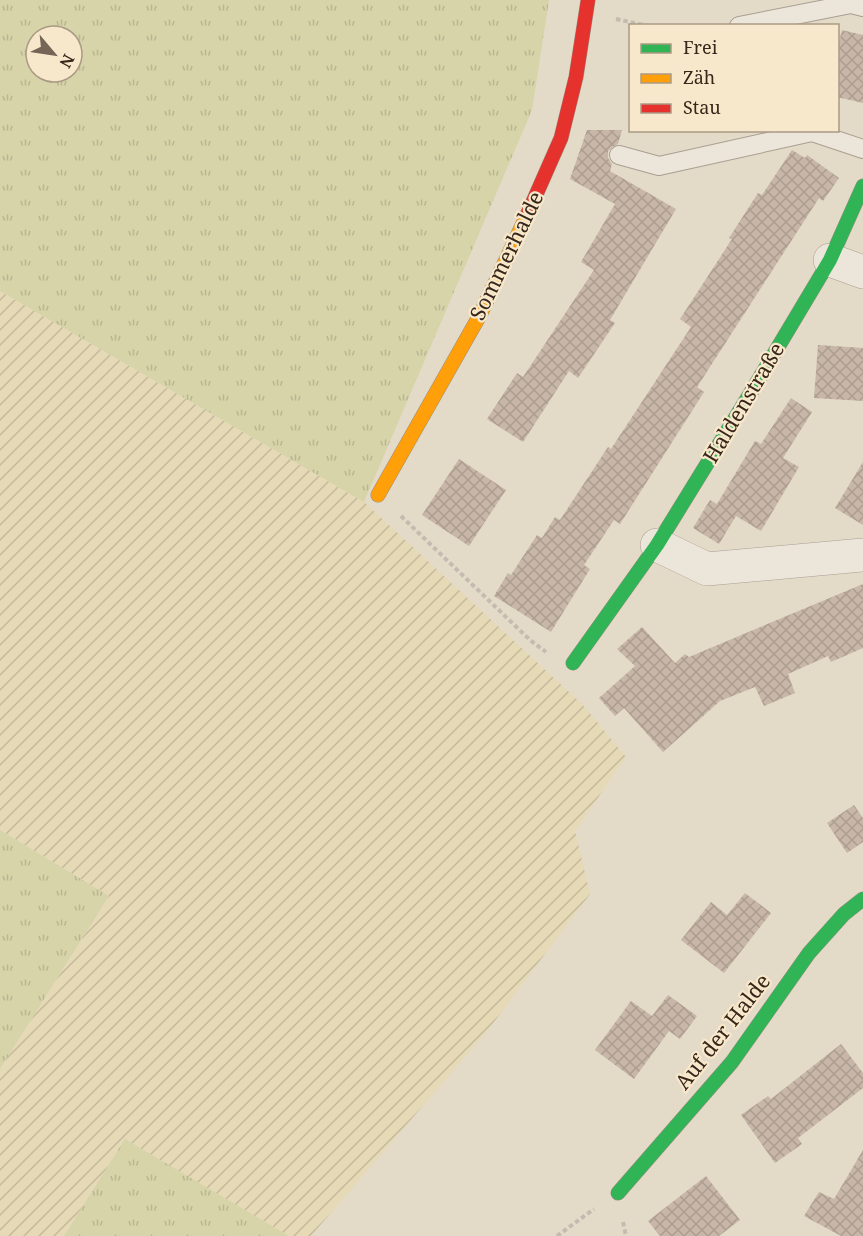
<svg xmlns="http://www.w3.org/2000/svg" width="863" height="1236" viewBox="0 0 863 1236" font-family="'Noto Serif',serif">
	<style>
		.farmland { fill: url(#farmland-furrows) }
		.grass { fill: url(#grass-tufts); fill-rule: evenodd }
		.building { fill: url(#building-cross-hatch) }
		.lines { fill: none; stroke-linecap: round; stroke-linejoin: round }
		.lane-casing { stroke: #a99f92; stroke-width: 20 }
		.street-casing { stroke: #a99f92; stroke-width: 34 }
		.fast-casing { stroke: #988e82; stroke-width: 15 }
		.slow-casing { stroke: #988e82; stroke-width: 15 }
		.jam-casing { stroke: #988e82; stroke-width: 15 }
		.path { stroke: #c4bcb1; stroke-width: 4; stroke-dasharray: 4.5 3; stroke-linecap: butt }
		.lane { stroke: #ece5da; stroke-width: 18 }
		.street { stroke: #ece5da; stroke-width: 33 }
		.fast { stroke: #30b455; stroke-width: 14 }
		.slow { stroke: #ff9f0a; stroke-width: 14 }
		.jam { stroke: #e5322d; stroke-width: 14 }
		.labels { text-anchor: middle; stroke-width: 4.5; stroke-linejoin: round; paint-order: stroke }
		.street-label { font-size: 21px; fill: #37261a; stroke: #f8e8cb }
	</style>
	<defs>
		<pattern id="farmland-furrows" width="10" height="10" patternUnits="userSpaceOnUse" patternTransform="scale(1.5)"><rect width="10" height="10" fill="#e6d9b6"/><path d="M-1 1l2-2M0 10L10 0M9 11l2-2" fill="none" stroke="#c6ba9c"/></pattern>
		<pattern id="grass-tufts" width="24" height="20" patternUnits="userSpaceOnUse" patternTransform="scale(1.5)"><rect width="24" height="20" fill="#d7d4a9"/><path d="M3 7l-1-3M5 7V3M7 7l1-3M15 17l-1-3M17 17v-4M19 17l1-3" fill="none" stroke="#b9b691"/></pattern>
		<pattern id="building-cross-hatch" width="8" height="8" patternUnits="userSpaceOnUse" patternTransform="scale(1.5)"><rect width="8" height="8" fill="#c8b7a8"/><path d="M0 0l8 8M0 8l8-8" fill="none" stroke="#ac9d90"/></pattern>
	</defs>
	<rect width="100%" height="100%" fill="#e4dac8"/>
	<path class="farmland" d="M 0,291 L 364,502 L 582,704 L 626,757 L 575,831 L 590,894 L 488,1030 L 311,1236 L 289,1236 L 125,1140 L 64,1236 L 0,1236 L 0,1069 L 109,896 L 0,830 Z"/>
	<g class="grass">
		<path d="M 0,0 L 549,0 L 532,110 L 364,502 L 0,291 ZM 36,36 L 72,36 L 72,72 L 36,72 Z"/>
		<path d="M 0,830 L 109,896 L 0,1069 Z"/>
		<path d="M 125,1139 L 289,1236 L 64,1236 Z"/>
	</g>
	<g class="building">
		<path d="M 842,30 L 863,35 L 863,103 L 837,97 L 837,49 Z"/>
		<path d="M 587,130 L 622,130 L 618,144 L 612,147 L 608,151 L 608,158 L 612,164 L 610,171 L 676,209 L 610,320 L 615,323 L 578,378 L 569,371 L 523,442 L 487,419 L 517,373 L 523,377 L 594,270 L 581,262 L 615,204 L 570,179 Z"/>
		<path d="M 792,150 L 805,158 L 807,155 L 839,178 L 823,201 L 819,198 L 697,387 L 704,392 L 620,524 L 614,520 L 584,565 L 590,569 L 551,632 L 494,596 L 508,573 L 511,575 L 537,535 L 542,538 L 555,517 L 560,520 L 608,447 L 611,449 L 691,327 L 680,319 L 732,239 L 729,238 L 758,193 L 762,195 Z"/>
		<path d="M 818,345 L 863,348 L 863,401 L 814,398 Z"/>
		<path d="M 791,398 L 812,412 L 783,458 L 799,467 L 761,531 L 736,516 L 719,544 L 693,528 L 710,500 L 717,504 L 755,441 L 761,444 Z"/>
		<path d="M 459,459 L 506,490 L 469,546 L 422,515 Z"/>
		<path d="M 863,462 L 863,525 L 835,508 Z"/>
		<path d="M 863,584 L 863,648 L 831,662 L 828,656 L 788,674 L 795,693 L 764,706 L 755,687 L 720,701 L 663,752 L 624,708 L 615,716 L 599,698 L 635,666 L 617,649 L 642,627 L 675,663 L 685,654 L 689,657 Z"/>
		<path d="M 854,805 L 863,818 L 863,842 L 847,853 L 827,823 Z"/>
		<path d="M 745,893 L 771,913 L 724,973 L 681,940 L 711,902 L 727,915 Z"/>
		<path d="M 668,995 L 697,1016 L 680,1039 L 669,1031 L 634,1079 L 595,1050 L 631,1001 L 652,1016 Z"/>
		<path d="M 841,1044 L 863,1073 L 863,1088 L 798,1138 L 802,1144 L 775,1163 L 741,1115 L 768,1096 L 771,1099 Z"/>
		<path d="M 863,1150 L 863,1236 L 841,1236 L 804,1216 L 819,1192 L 834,1199 Z"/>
		<path d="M 706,1176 L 740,1220 L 719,1236 L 660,1236 L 648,1221 Z"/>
	</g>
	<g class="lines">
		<defs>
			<g id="lane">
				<path d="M 739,26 L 851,4 L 863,7"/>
				<path d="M 619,155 L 659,166 L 812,132 L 863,149"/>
			</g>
			<g id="street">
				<path d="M 830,260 L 863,272"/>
				<path d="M 657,545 L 707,569 L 863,555"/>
			</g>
			<g id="fast">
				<path d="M 573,663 L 657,545 L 750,394 L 830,260 L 863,186"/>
				<path d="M 618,1193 L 732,1062 L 809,953 L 844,914 L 863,899"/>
			</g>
			<path id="slow" d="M 378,495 L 480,315 L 528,213"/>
			<path id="jam" d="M 528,213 L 561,138 L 576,77 L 588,0"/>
		</defs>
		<use href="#lane" class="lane-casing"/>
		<use href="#street" class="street-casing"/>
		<use href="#fast" class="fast-casing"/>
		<use href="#slow" class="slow-casing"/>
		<use href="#jam" class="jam-casing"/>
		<g class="path">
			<path d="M 616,19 L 648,26"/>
			<path d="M 401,516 L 530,640 L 546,652"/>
			<path d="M 623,1222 L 626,1236"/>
			<path d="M 557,1236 L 594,1209"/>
		</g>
		<use href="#lane" class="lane"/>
		<use href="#street" class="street"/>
		<use href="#fast" class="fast"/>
		<use href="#slow" class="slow"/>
		<use href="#jam" class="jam"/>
	</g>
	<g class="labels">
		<g class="street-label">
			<text transform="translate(507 256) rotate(-64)" y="7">Sommerhalde</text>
			<text transform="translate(744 403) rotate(-59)" y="7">Haldenstraße</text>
			<text transform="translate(723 1032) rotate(-52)" y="7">Auf der Halde</text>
		</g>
	</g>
	<rect x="629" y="24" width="210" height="108" fill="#f8e8cb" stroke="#ab9a84" stroke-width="1.5"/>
	<rect x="641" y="44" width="30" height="9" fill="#30b455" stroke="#ab9a84" stroke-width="1.5"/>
	<text x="683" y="54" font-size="18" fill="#37261a">Frei</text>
	<rect x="641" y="74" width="30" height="9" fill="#ff9f0a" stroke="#ab9a84" stroke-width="1.5"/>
	<text x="683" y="84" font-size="18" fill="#37261a">Zäh</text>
	<rect x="641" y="104" width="30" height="9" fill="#e5322d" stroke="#ab9a84" stroke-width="1.5"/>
	<text x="683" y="114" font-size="18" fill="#37261a">Stau</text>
	<g transform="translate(54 54) rotate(119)"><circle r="28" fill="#f8e8cb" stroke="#ab9a84" stroke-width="1.5"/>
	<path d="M0-4.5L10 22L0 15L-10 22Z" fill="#746557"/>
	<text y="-9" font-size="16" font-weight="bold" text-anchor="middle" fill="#37261a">N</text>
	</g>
</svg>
